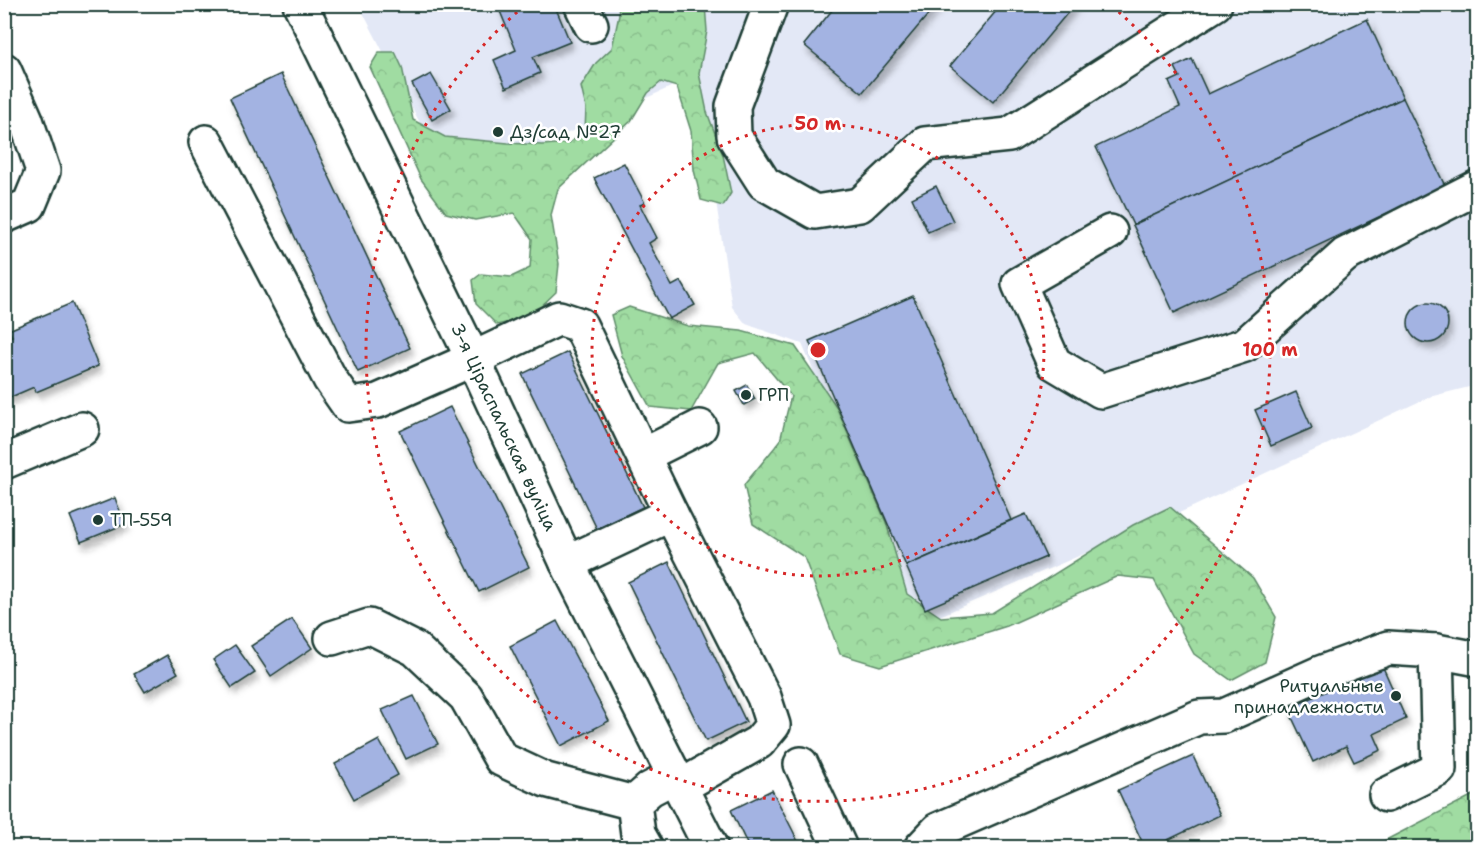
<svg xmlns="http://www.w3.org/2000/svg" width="1482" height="852" viewBox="0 0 1482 852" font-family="'Shantell Sans',sans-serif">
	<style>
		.built { fill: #e3e8f6 }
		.forest { fill: url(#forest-crowns); stroke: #608c6b; stroke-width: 1.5 }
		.building { fill: #a3b3e2; stroke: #1f3d34; stroke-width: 1.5; filter: url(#shadow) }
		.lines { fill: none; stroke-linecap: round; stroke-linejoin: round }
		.minor-casing { stroke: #1f3d34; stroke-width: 38 }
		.minor { stroke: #fff; stroke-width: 33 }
		.ring { fill: none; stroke: #d62828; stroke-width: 3; stroke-dasharray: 3 6 }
		.poi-dot { fill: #1f3d34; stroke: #fff; stroke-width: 2 }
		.labels { text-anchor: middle; stroke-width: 5; stroke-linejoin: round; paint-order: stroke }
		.poi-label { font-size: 18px; fill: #1f3d34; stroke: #fff; text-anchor: start }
		.street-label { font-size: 18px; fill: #1f3d34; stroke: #fff }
		.centre { fill: #d62828; stroke: #fff; stroke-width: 3 }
		.ring-label { font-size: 18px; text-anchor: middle; font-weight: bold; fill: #d62828; stroke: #fff; stroke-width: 5; stroke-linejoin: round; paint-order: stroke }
	</style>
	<defs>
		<pattern id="forest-crowns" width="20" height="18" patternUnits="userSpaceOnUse" patternTransform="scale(1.5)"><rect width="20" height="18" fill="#a0dca2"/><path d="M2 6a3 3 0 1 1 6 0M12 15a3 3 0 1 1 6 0" fill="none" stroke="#89be8c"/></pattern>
		<filter id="shadow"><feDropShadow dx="3.5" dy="6" stdDeviation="3" flood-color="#0004"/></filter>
	</defs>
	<rect width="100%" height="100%" fill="#fff"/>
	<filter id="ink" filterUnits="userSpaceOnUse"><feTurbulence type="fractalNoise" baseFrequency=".0167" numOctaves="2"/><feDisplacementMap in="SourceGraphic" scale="12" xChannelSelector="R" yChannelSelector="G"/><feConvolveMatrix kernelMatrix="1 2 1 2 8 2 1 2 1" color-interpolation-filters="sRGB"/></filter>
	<g filter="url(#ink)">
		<g class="built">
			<path d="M 359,5 L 676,5 L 691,78 L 452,185 Z"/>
			<path d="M 686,5 L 1477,5 L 1477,385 L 1429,397 L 1188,509 L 921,624 L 802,344 L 746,324 L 732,307 Z"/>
		</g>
		<g class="forest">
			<path d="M 618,5 L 705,5 L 707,31 L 699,73 L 707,112 L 723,155 L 731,193 L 723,206 L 701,200 L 694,170 L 691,131 L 677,87 L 661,82 L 648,93 L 631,121 L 558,189 L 551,215 L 559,264 L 556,292 L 530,317 L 497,325 L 476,304 L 473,280 L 481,274 L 511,277 L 530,268 L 532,239 L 514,213 L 475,220 L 446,213 L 421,179 L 370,67 L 379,52 L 395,52 L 402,67 L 413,120 L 445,137 L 508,143 L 542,145 L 569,143 L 585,131 L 586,108 L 581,87 L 596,63 L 612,48 L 619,15 Z"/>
			<path d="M 629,307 L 688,326 L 741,331 L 795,346 L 836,406 L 886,522 L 907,594 L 941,617 L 992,613 L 1133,525 L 1170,507 L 1253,578 L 1276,617 L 1265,662 L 1231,680 L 1194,654 L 1154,580 L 1118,576 L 1007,626 L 880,666 L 840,654 L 804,557 L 753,524 L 744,485 L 780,441 L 791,396 L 755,353 L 718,363 L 691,411 L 650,407 L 622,356 L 611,315 Z"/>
			<path d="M 1477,793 L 1477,847 L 1373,847 L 1386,840 Z"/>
		</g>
		<g class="building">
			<path d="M 497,4 L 554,4 L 570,42 L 533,57 L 540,73 L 506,88 L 494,60 L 516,50 Z"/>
			<path d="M 837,4 L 937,4 L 862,93 L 804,45 Z"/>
			<path d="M 1002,4 L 1075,4 L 993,102 L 950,66 Z"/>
			<path d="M 1472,4 L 1478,4 L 1478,19 Z"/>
			<path d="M 1367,19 L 1403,98 L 1133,225 L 1096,147 L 1180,107 L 1169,82 L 1180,77 L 1175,67 L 1192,59 L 1208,94 Z"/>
			<path d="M 281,74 L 410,348 L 358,372 L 230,98 Z"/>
			<path d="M 431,74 L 451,109 L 432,120 L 412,84 Z"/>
			<path d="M 1403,98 L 1445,186 L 1174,313 L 1133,225 Z"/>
			<path d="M 624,163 L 645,203 L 640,205 L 657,238 L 649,243 L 672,286 L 681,281 L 695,305 L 669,319 L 594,178 Z"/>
			<path d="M 936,186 L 953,221 L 928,232 L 912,198 Z"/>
			<path d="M 913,296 L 1011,520 L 906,566 L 809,341 Z"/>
			<circle cx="1428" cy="323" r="20"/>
			<path d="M 72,303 L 98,366 L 36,392 L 34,387 L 4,400 L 4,339 L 12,336 L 9,330 Z"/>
			<path d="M 568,352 L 643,507 L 597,529 L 522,374 Z"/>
			<path d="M 747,385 L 755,399 L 744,405 L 736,391 Z"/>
			<path d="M 1296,392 L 1312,428 L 1271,446 L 1255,410 Z"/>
			<path d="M 450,407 L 529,567 L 479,592 L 400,431 Z"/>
			<path d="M 115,498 L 125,524 L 81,542 L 70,516 Z"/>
			<path d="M 1026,514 L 1046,557 L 925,609 L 906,566 Z"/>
			<path d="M 669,562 L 746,722 L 706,741 L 628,582 Z"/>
			<path d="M 292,619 L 312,648 L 271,676 L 251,646 Z"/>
			<path d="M 557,621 L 609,721 L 561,746 L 510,646 Z"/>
			<path d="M 235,645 L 255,673 L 232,688 L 213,660 Z"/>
			<path d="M 167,655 L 178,673 L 145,692 L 134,674 Z"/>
			<path d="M 1382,665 L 1406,719 L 1374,734 L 1381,750 L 1368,756 L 1354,762 L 1346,746 L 1313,762 L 1288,709 Z"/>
			<path d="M 414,696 L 438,744 L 406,759 L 382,710 Z"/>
			<path d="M 379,740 L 398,775 L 354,799 L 335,764 Z"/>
			<path d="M 1193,756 L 1220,815 L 1151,848 L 1145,848 L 1118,790 Z"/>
			<path d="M 772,790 L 793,831 L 801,848 L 749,848 L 731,810 Z"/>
			<path d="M 431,839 L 435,848 L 410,848 Z"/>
			<path d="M 49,841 L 52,848 L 34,848 Z"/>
		</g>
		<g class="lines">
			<defs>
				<g id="minor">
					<path d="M 300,4 L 473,359 L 567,563 L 711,848"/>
					<path d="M 581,4 L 591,25"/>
					<path d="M 771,4 L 733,106 L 734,136 L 764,183 L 815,212 L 860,205 L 925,144 L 1009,135 L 1215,4"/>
					<path d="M 4,70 L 26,120 L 43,171 L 29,205 L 4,216"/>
					<path d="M 206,142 L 330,379 L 348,405 L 378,401 L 473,359 L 559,318 L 580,325 L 671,514 L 567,563"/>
					<path d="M 1110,232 L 1019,284 L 1054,363 L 1101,391 L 1245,345 L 1345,255 L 1478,187"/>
					<path d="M 644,455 L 700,427"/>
					<path d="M 4,462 L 82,429"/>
					<path d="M 671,514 L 764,697 L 773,725 L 759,742 L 680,787"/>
					<path d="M 332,638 L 369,626 L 415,649 L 466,697 L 501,759 L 546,780 L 634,803"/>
					<path d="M 801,764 L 840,848"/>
					<path d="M 1386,795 L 1439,769 L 1436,651 L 1478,659"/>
					<path d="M 646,848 L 638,834 L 634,803 L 650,789 L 675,776"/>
					<path d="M 921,848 L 938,830 L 1199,717 L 1224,716 L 1320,673 L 1388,648 L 1436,651"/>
				</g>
			</defs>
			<use href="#minor" class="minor-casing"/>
			<use href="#minor" class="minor"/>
		</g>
	</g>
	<g class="ring">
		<circle cx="818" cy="350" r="226"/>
		<path d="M1112 6A452 452 0 1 1 524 6"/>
	</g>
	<g class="poi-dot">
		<circle cx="498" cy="132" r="6"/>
		<circle cx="746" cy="395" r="6"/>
		<circle cx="98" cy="520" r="6"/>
		<circle cx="1396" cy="696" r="6"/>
	</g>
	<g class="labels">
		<g class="poi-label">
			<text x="510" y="138">Дз/сад №27</text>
			<text x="758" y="401">ГРП</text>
			<text x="110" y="526">ТП-559</text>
			<text x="1384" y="692" text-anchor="end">Ритуальные<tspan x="1384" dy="21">принадлежности</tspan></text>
		</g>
		<g class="street-label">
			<text transform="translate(504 427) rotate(65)" y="6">3-я Ціраспальская вуліца</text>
		</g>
	</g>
	<circle cx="818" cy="350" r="9" class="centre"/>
	<g class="ring-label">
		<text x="818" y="130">50 m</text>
		<text x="1270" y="356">100 m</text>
	</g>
	<rect width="1482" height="852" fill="none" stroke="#fff" stroke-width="24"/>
	<rect x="12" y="12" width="1458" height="828" fill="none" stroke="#1f3d34" stroke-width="2" filter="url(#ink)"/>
</svg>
